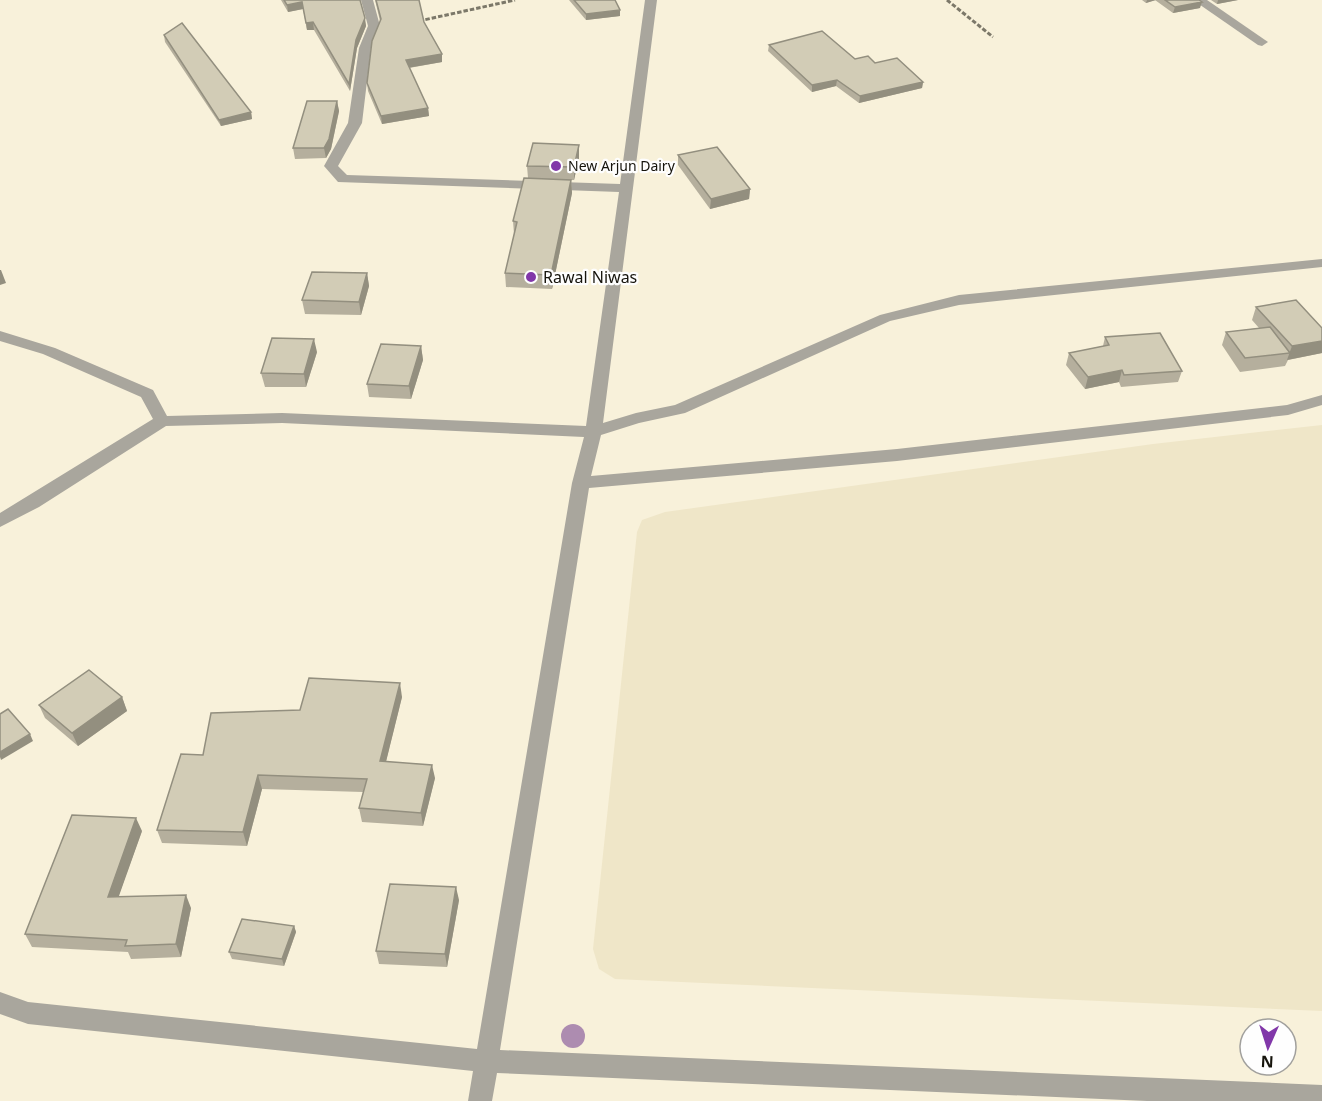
<svg xmlns="http://www.w3.org/2000/svg" width="1322" height="1101" viewBox="0 0 1322 1101" font-family="'Noto Sans',sans-serif">
	<style>
		.built { fill: #efe6c8 }
		.lines { fill: none; stroke-linecap: round; stroke-linejoin: round }
		.path { stroke: #7c7869; stroke-width: 3; stroke-dasharray: 4.5 2; stroke-linecap: butt }
		.minor { fill: #a9a69d; fill-rule: evenodd }
		.tree { fill: #ad8cb0 }
		.wall { fill: #b5af9d }
		.shaded-wall { fill: #938f7f }
		.building { fill: #d2ccb6; stroke: #938f7f; stroke-width: 1.5 }
		.poi-dot { fill: #8137a9; stroke: #fefefe; stroke-width: 2 }
		.labels { text-anchor: middle; stroke-width: 4.5; stroke-linejoin: round; paint-order: stroke }
		.far-poi-label { font-size: 14px; fill: #16140c; stroke: #fefefe; text-anchor: start }
		.poi-label { font-size: 16px; fill: #16140c; stroke: #fefefe; text-anchor: start }
	</style>
	<rect width="100%" height="100%" fill="#f8f1da"/>
	<path class="built" d="M 1322,425 L 1322,1011 L 615,979 L 599,969 L 593,949 L 637,532 L 642,520 L 665,512 L 1153,444 Z"/>
	<g class="lines">
		<g class="path">
			<path d="M 947,0 L 993,37"/>
			<path d="M 419,21 L 515,0"/>
		</g>
		<g class="minor">
			<path d="M 361,0 L 373,0 L 380,26 L 371,48 L 362,123 L 338,166 L 347,175 L 620,184 L 645,0 L 657,0 L 603,423 L 636,413 L 675,405 L 880,315 L 959,295 L 1322,259 L 1322,267 L 959,305 L 890,321 L 685,413 L 639,423 L 601,435 L 591,476 L 897,449 L 1287,405 L 1322,395 L 1322,405 L 1288,415 L 897,461 L 589,488 L 500,1050 L 1322,1085 L 1322,1101 L 1147,1101 L 497,1073 L 492,1101 L 468,1101 L 473,1071 L 28,1024 L 0,1014 L 0,992 L 28,1002 L 477,1049 L 572,483 L 584,437 L 282,423 L 166,426 L 39,507 L 0,527 L 0,513 L 153,419 L 141,397 L 43,354 L 0,341 L 0,331 L 55,348 L 153,390 L 167,416 L 282,413 L 586,426 L 619,192 L 338,182 L 324,166 L 348,123 L 359,48 L 368,26 Z"/>
			<path d="M 1193,0 L 1207,0 L 1268,42 L 1262,46 L 1258,45 Z"/>
		</g>
	</g>
	<circle class="tree" cx="573" cy="1036" r="12"/>
	<g class="wall">
		<path d="M 281,0 L 360,0 L 366,26 L 357,48 L 350,91 L 314,30 L 307,30 L 303,9 L 288,12 Z"/>
		<path d="M 375,0 L 419,0 L 424,22 L 442,54 L 442,62 L 409,68 L 428,108 L 429,116 L 382,124 L 368,91 L 367,83 L 380,21 Z"/>
		<path d="M 569,0 L 615,0 L 620,16 L 586,20 Z"/>
		<path d="M 1142,0 L 1200,0 L 1200,8 L 1173,13 L 1155,0 L 1146,3 Z"/>
		<path d="M 1211,0 L 1238,0 L 1217,4 Z"/>
		<path d="M 164,35 L 251,112 L 252,119 L 221,126 L 165,42 Z"/>
		<path d="M 769,45 L 855,59 L 875,63 L 923,82 L 922,88 L 859,103 L 836,86 L 812,92 L 768,51 Z"/>
		<path d="M 337,101 L 339,111 L 331,149 L 326,158 L 295,159 L 293,148 Z"/>
		<path d="M 579,145 L 579,158 L 574,180 L 571,180 L 572,193 L 552,289 L 506,287 L 505,273 L 514,234 L 513,221 L 528,178 L 527,166 Z"/>
		<path d="M 678,155 L 750,189 L 749,199 L 710,209 L 678,165 Z"/>
		<path d="M 367,273 L 369,286 L 361,315 L 305,314 L 302,300 Z"/>
		<path d="M 1256,307 L 1322,353 L 1288,360 L 1285,366 L 1240,372 L 1222,345 L 1226,332 L 1259,328 L 1252,320 Z"/>
		<path d="M 1105,337 L 1182,371 L 1178,382 L 1121,387 L 1119,382 L 1085,389 L 1066,365 L 1069,353 L 1103,346 Z"/>
		<path d="M 421,346 L 423,360 L 411,399 L 369,397 L 367,384 Z"/>
		<path d="M 317,352 L 306,387 L 265,387 L 261,373 Z"/>
		<path d="M 122,697 L 127,711 L 78,746 L 45,718 L 39,705 Z"/>
		<path d="M 402,697 L 386,761 L 435,778 L 423,826 L 362,822 L 359,808 L 363,792 L 262,789 L 247,846 L 162,843 L 157,830 L 203,755 L 300,710 Z"/>
		<path d="M 142,831 L 118,897 L 191,908 L 181,957 L 131,959 L 128,952 L 32,947 L 25,934 Z"/>
		<path d="M 459,900 L 447,967 L 379,964 L 376,951 Z"/>
		<path d="M 294,926 L 296,932 L 284,966 L 232,959 L 229,952 Z"/>
	</g>
	<g class="shaded-wall">
		<path d="M 1147,0 L 1156,0 L 1146,3 Z"/>
		<path d="M 1218,0 L 1238,0 L 1217,4 Z"/>
		<path d="M 302,2 L 303,9 L 288,12 L 287,5 Z"/>
		<path d="M 1202,2 L 1200,8 L 1173,13 L 1175,7 Z"/>
		<path d="M 620,10 L 620,16 L 586,20 L 586,14 Z"/>
		<path d="M 365,18 L 366,26 L 357,48 L 350,91 L 349,84 L 356,40 Z"/>
		<path d="M 313,22 L 314,30 L 307,30 L 306,23 Z"/>
		<path d="M 442,54 L 442,62 L 407,68 L 406,60 Z"/>
		<path d="M 837,80 L 836,86 L 812,92 L 812,85 Z"/>
		<path d="M 923,82 L 922,88 L 859,103 L 860,96 Z"/>
		<path d="M 337,101 L 339,111 L 331,149 L 326,158 L 324,148 Z"/>
		<path d="M 428,108 L 429,116 L 382,124 L 381,116 Z"/>
		<path d="M 251,112 L 252,119 L 221,126 L 219,120 Z"/>
		<path d="M 579,145 L 579,158 L 574,180 L 574,167 Z"/>
		<path d="M 571,180 L 572,193 L 552,289 L 551,275 Z"/>
		<path d="M 750,189 L 749,199 L 710,209 L 711,199 Z"/>
		<path d="M 0,270 L 1,270 L 6,283 L 0,285 Z"/>
		<path d="M 367,273 L 369,286 L 361,315 L 359,302 Z"/>
		<path d="M 314,339 L 317,352 L 306,387 L 304,374 Z"/>
		<path d="M 1322,341 L 1322,353 L 1287,360 L 1292,346 Z"/>
		<path d="M 421,346 L 423,360 L 411,399 L 409,386 Z"/>
		<path d="M 1122,370 L 1119,382 L 1085,389 L 1088,377 Z"/>
		<path d="M 400,683 L 402,697 L 383,774 L 380,761 Z"/>
		<path d="M 122,697 L 127,711 L 78,746 L 72,733 Z"/>
		<path d="M 30,734 L 33,741 L 1,760 L 0,757 L 0,752 Z"/>
		<path d="M 432,765 L 435,778 L 423,826 L 421,813 Z"/>
		<path d="M 258,775 L 262,789 L 247,846 L 243,832 Z"/>
		<path d="M 136,818 L 142,831 L 114,910 L 108,897 Z"/>
		<path d="M 456,887 L 459,900 L 447,967 L 445,954 Z"/>
		<path d="M 186,895 L 191,908 L 181,957 L 176,944 Z"/>
		<path d="M 294,926 L 296,932 L 284,966 L 282,959 Z"/>
	</g>
	<g class="building">
		<path d="M 284,0 L 360,0 L 365,18 L 356,40 L 349,84 L 313,22 L 306,23 L 302,2 L 287,5 Z"/>
		<path d="M 376,0 L 419,0 L 424,22 L 442,54 L 406,60 L 428,108 L 381,116 L 367,83 L 372,41 L 381,19 Z"/>
		<path d="M 574,0 L 615,0 L 620,10 L 586,14 Z"/>
		<path d="M 1165,0 L 1199,0 L 1202,2 L 1175,7 Z"/>
		<path d="M 182,23 L 251,112 L 219,120 L 164,35 Z"/>
		<path d="M 822,31 L 855,59 L 868,56 L 875,63 L 897,58 L 923,82 L 860,96 L 837,80 L 812,85 L 769,45 Z"/>
		<path d="M 307,101 L 337,101 L 329,139 L 324,148 L 293,148 Z"/>
		<path d="M 533,143 L 579,145 L 574,167 L 527,166 Z"/>
		<path d="M 717,147 L 750,189 L 711,199 L 678,155 Z"/>
		<path d="M 524,178 L 571,180 L 551,275 L 505,273 L 517,222 L 513,221 Z"/>
		<path d="M 312,272 L 367,273 L 359,302 L 302,300 Z"/>
		<path d="M 1296,300 L 1322,328 L 1322,341 L 1292,346 L 1256,307 Z"/>
		<path d="M 1270,327 L 1290,353 L 1245,358 L 1226,332 Z"/>
		<path d="M 1160,333 L 1182,371 L 1124,375 L 1122,370 L 1088,377 L 1069,353 L 1109,345 L 1105,337 Z"/>
		<path d="M 272,338 L 314,339 L 304,374 L 261,373 Z"/>
		<path d="M 381,344 L 421,346 L 409,386 L 367,384 Z"/>
		<path d="M 89,670 L 122,697 L 72,733 L 39,705 Z"/>
		<path d="M 309,678 L 400,683 L 380,761 L 432,765 L 421,813 L 359,808 L 367,779 L 258,775 L 243,832 L 157,830 L 181,754 L 203,755 L 211,713 L 300,710 Z"/>
		<path d="M 8,709 L 30,734 L 0,752 L 0,714 Z"/>
		<path d="M 72,815 L 136,818 L 108,897 L 186,895 L 176,944 L 125,946 L 127,940 L 25,934 Z"/>
		<path d="M 390,884 L 456,887 L 445,954 L 376,951 Z"/>
		<path d="M 242,919 L 294,926 L 282,959 L 229,952 Z"/>
	</g>
	<g class="poi-dot">
		<circle cx="556" cy="166" r="6"/>
		<circle cx="531" cy="277" r="6"/>
	</g>
	<g class="labels">
		<g class="far-poi-label">
			<text x="568" y="171">New Arjun Dairy</text>
		</g>
		<g class="poi-label">
			<text x="543" y="283">Rawal Niwas</text>
		</g>
	</g>
	<g transform="translate(1268 1047) rotate(183)"><circle r="28" fill="#fefefe" stroke="#a1a09d" stroke-width="1.5"/>
	<path d="M0-4.5L10 22L0 15L-10 22Z" fill="#8137a9"/>
	<text y="-9" font-size="16" font-weight="bold" text-anchor="middle" fill="#16140c">N</text>
	</g>
</svg>
